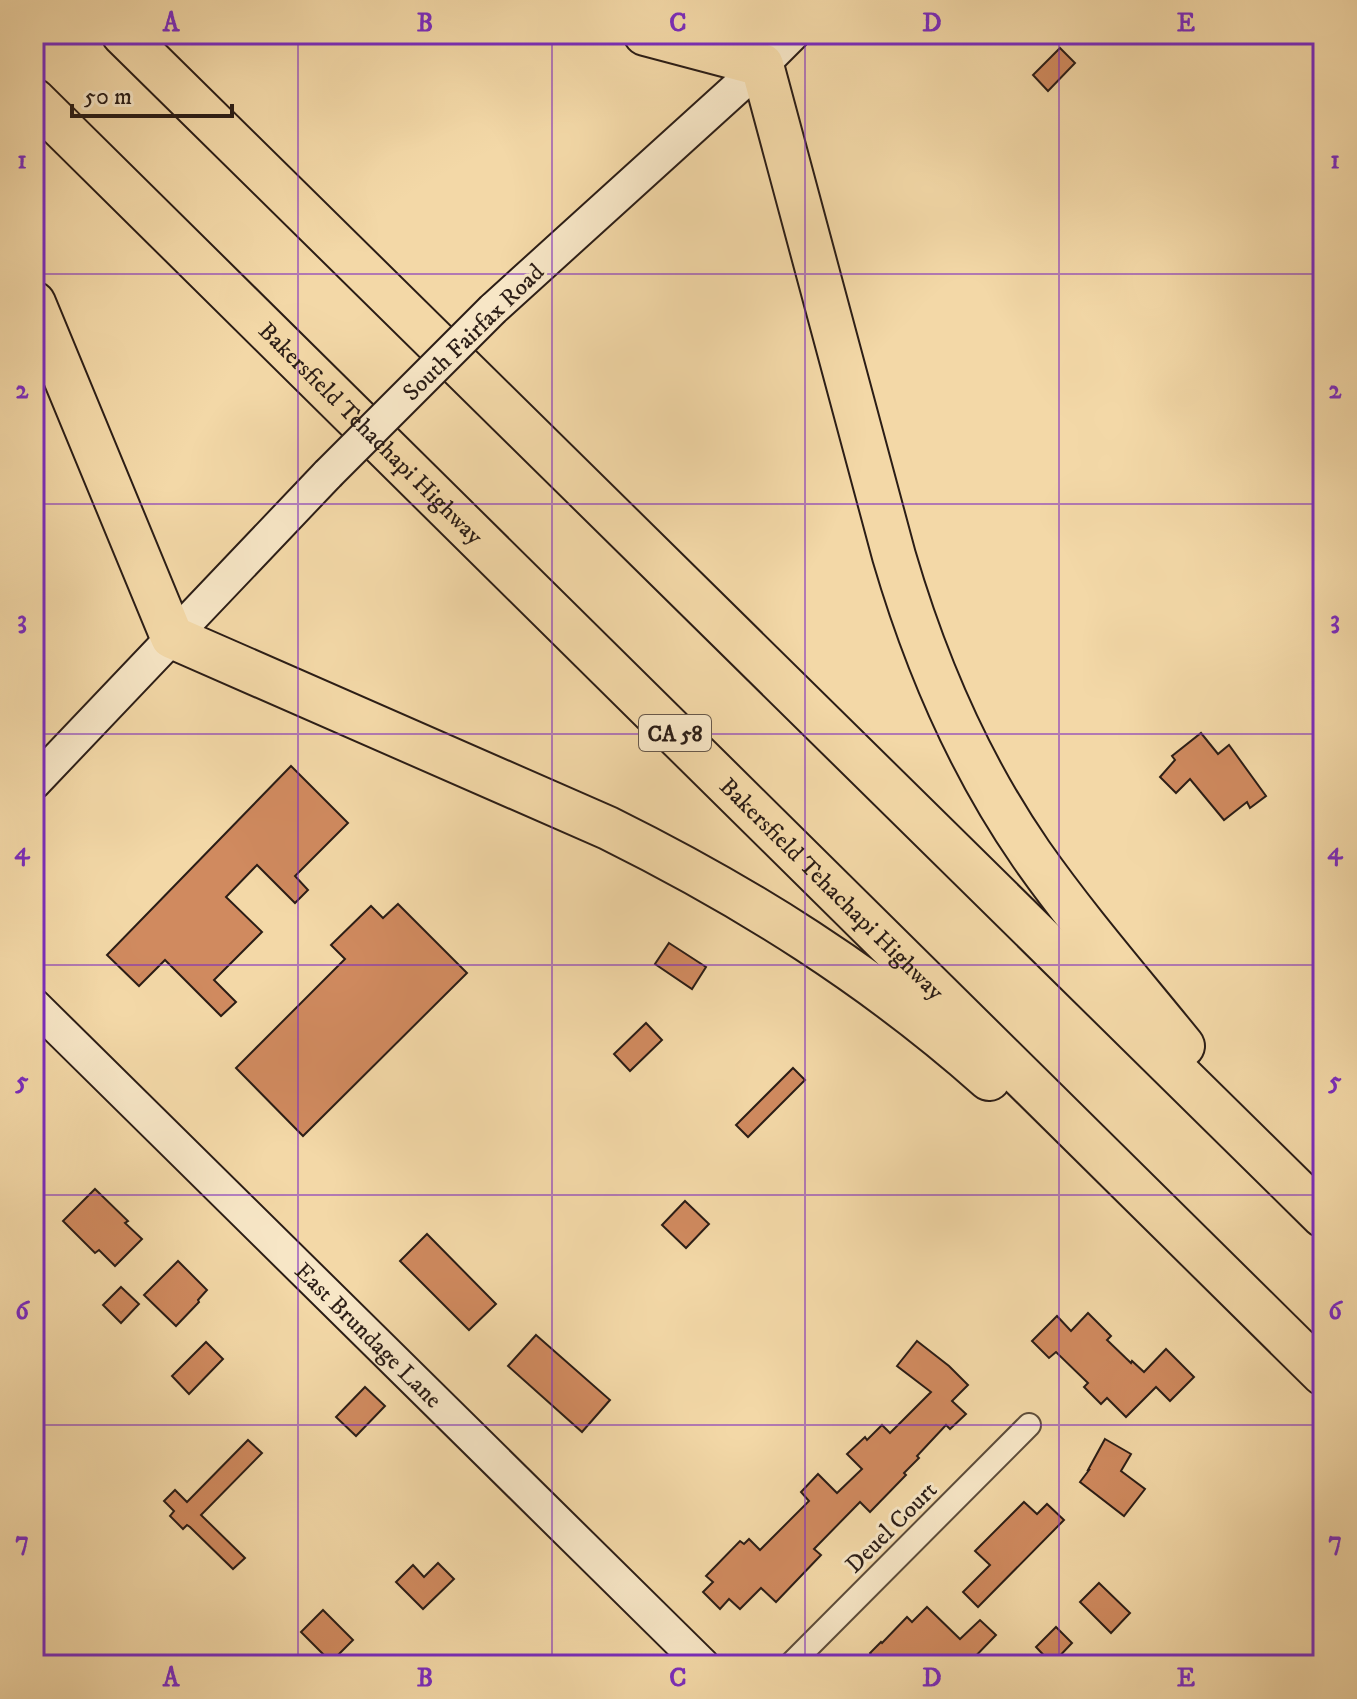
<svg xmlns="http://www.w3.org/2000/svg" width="1357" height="1699" viewBox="0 0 1357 1699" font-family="'IM FELL DW Pica',serif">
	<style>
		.building { fill: #d08a5f; stroke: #2b1d16; stroke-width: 2 }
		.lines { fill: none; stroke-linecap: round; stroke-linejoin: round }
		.street-casing { stroke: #5d4c3a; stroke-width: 26 }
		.secondary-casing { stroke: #2b1d16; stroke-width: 36 }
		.highway-casing { stroke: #2b1d16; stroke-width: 46 }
		.street { stroke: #f7e6c6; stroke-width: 22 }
		.secondary { stroke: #f7e6c6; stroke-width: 32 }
		.highway { stroke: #f3d8a7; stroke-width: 42 }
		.secondary-bridge-casing { stroke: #2b1d16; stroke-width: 36; stroke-linecap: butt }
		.secondary-bridge { stroke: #f7e6c6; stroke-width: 32 }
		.grid { fill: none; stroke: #7b2cbf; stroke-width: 2; stroke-opacity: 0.55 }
		.labels { text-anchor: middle; stroke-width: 6; stroke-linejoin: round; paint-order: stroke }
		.shield { fill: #f7e6c6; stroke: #68594b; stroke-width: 2 }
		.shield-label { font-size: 22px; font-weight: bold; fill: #2b1d16 }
		.street-label { font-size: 24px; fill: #2b1d16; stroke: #f7e6c6 }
		.neatline { fill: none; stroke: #7b2cbf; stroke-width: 3 }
		.grid-label { font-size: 26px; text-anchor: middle; font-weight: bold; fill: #7b2cbf }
	</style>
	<rect width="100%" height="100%" fill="#f3d8a7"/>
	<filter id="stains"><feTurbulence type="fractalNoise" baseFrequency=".0025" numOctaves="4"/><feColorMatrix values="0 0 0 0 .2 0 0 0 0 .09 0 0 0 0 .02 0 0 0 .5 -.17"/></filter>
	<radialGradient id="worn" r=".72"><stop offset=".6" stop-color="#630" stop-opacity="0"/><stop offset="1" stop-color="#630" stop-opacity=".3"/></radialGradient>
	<g class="building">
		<path d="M 1060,48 L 1075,63 L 1048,91 L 1033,75 Z"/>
		<path d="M 1201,733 L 1218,754 L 1229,745 L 1266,796 L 1250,808 L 1247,802 L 1224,820 L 1190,779 L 1176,793 L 1160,777 L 1175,760 L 1172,756 Z"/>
		<path d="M 291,766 L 348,823 L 295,876 L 308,890 L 295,903 L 257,865 L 226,897 L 262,932 L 214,980 L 236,1002 L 221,1016 L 165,960 L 139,986 L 107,955 Z"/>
		<path d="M 398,904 L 467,973 L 303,1136 L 236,1068 L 345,959 L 331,945 L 371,906 L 383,918 Z"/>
		<path d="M 669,943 L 706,967 L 692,989 L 655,964 Z"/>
		<path d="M 646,1023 L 662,1040 L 630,1071 L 614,1054 Z"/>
		<path d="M 793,1068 L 805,1080 L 748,1137 L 736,1125 Z"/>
		<path d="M 95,1189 L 128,1221 L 125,1223 L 142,1239 L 115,1266 L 99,1250 L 95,1253 L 63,1221 Z"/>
		<path d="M 685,1201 L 709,1224 L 686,1248 L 662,1225 Z"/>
		<path d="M 427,1234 L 496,1304 L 469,1330 L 400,1261 Z"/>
		<path d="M 178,1261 L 207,1290 L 198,1300 L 199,1302 L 176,1326 L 144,1295 Z"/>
		<path d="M 121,1287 L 139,1304 L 121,1323 L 103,1305 Z"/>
		<path d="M 1088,1313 L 1111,1336 L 1107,1340 L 1131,1363 L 1132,1361 L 1144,1372 L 1166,1349 L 1194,1377 L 1170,1401 L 1156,1387 L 1126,1417 L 1107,1398 L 1101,1404 L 1084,1387 L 1088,1383 L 1056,1352 L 1049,1358 L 1032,1341 L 1057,1316 L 1071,1331 Z"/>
		<path d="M 536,1335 L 610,1400 L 582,1432 L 508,1366 Z"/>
		<path d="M 917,1341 L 949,1366 L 968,1385 L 952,1401 L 966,1414 L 950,1429 L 946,1425 L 917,1456 L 919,1458 L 904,1473 L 906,1475 L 870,1512 L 860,1502 L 814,1549 L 821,1555 L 776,1602 L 761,1588 L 740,1609 L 729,1599 L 720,1609 L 703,1592 L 713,1582 L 706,1576 L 740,1541 L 744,1544 L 749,1539 L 760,1550 L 809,1501 L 801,1492 L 818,1474 L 837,1493 L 862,1469 L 847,1454 L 865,1437 L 867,1440 L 882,1425 L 890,1433 L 931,1392 L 897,1366 Z"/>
		<path d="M 206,1342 L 223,1359 L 189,1394 L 172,1376 Z"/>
		<path d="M 365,1387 L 385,1406 L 356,1436 L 336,1417 Z"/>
		<path d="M 1105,1439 L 1131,1454 L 1121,1471 L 1145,1489 L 1124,1516 L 1080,1482 L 1089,1470 L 1088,1470 Z"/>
		<path d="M 248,1440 L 262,1453 L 201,1515 L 245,1558 L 233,1569 L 190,1527 L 187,1525 L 183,1529 L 170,1516 L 174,1511 L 164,1501 L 175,1490 L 187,1502 Z"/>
		<path d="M 1024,1502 L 1037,1514 L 1047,1504 L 1064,1520 L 978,1607 L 963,1592 L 990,1565 L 975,1551 Z"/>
		<path d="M 438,1563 L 454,1579 L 423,1609 L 396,1582 L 413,1565 L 424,1577 Z"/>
		<path d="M 1099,1583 L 1130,1613 L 1111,1633 L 1080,1602 Z"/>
		<path d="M 927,1607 L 960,1639 L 980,1620 L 996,1635 L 967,1665 L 866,1665 L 873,1657 L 870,1653 L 881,1642 L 882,1643 L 907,1617 L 912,1622 Z"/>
		<path d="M 323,1610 L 353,1640 L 331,1662 L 301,1632 Z"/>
		<path d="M 1056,1627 L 1072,1643 L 1052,1664 L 1036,1647 Z"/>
	</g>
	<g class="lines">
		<defs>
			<path id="street" d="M 790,1665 L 1029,1425"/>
			<g id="secondary">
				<path d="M 493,309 L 762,65 L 793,34"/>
				<path d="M 34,783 L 328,474"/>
				<path id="s1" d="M 34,1005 L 703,1665"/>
			</g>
			<g id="highway">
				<path d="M 123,34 L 1323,1216"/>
				<path d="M 645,34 L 762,65 L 894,556 C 925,662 968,763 1031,854 C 1078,921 1132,983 1183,1046"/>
				<path id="s2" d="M 34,100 L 1323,1374"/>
				<path d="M 34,303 L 172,637 L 608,828 C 747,897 873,976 989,1079"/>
			</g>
		</defs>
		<use href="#street" class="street-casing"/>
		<use href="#secondary" class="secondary-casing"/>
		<use href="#highway" class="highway-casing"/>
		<use href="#street" class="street"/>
		<use href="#secondary" class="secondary"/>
		<use href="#highway" class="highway"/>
		<defs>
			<path id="secondary-bridge" d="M 328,474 L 493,309"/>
		</defs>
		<use href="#secondary-bridge" class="secondary-bridge-casing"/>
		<use href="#secondary-bridge" class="secondary-bridge"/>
	</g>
	<path class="grid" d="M 298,34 L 298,1665M 552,34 L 552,1665M 805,34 L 805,1665M 1059,34 L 1059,1665M 34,274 L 1323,274M 34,504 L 1323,504M 34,734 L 1323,734M 34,965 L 1323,965M 34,1195 L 1323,1195M 34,1425 L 1323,1425"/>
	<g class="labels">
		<rect class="shield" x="639" y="715" width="72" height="36" rx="6"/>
		<g class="shield-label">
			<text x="675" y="741">CA 58</text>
		</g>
		<g class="street-label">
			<text transform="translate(473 332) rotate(-44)" y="8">South Fairfax Road</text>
			<text dy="8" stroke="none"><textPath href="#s2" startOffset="474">Bakersfield Tehachapi Highway</textPath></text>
			<text dy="8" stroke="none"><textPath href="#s2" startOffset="1122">Bakersfield Tehachapi Highway</textPath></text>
			<text dy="8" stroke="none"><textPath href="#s1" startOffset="470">East Brundage Lane</textPath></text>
			<text transform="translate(891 1527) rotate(-45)" y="8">Deuel Court</text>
		</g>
	</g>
	<rect width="1357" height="1699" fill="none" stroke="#f3d8a7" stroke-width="88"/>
	<path d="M72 104v12h160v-12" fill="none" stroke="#2b1d16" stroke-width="4"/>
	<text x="84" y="104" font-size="24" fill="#2b1d16" stroke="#f7e6c6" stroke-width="6" paint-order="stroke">50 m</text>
	<rect x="44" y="44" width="1269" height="1611" class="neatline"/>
	<g class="grid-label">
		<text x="171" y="31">A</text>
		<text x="425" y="31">B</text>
		<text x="678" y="31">C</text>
		<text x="932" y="31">D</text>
		<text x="1186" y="31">E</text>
		<text x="22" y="168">1</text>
		<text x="1335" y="168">1</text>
		<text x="22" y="398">2</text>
		<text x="1335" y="398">2</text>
		<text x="22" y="628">3</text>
		<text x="1335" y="628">3</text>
		<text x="22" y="859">4</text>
		<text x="1335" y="859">4</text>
		<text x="22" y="1089">5</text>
		<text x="1335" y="1089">5</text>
		<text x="22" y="1319">6</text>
		<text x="1335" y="1319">6</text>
		<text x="22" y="1549">7</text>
		<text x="1335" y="1549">7</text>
		<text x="171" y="1686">A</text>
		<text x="425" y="1686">B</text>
		<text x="678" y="1686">C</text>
		<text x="932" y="1686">D</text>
		<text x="1186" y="1686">E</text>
	</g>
	<rect width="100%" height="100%" filter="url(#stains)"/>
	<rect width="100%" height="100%" fill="url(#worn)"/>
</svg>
